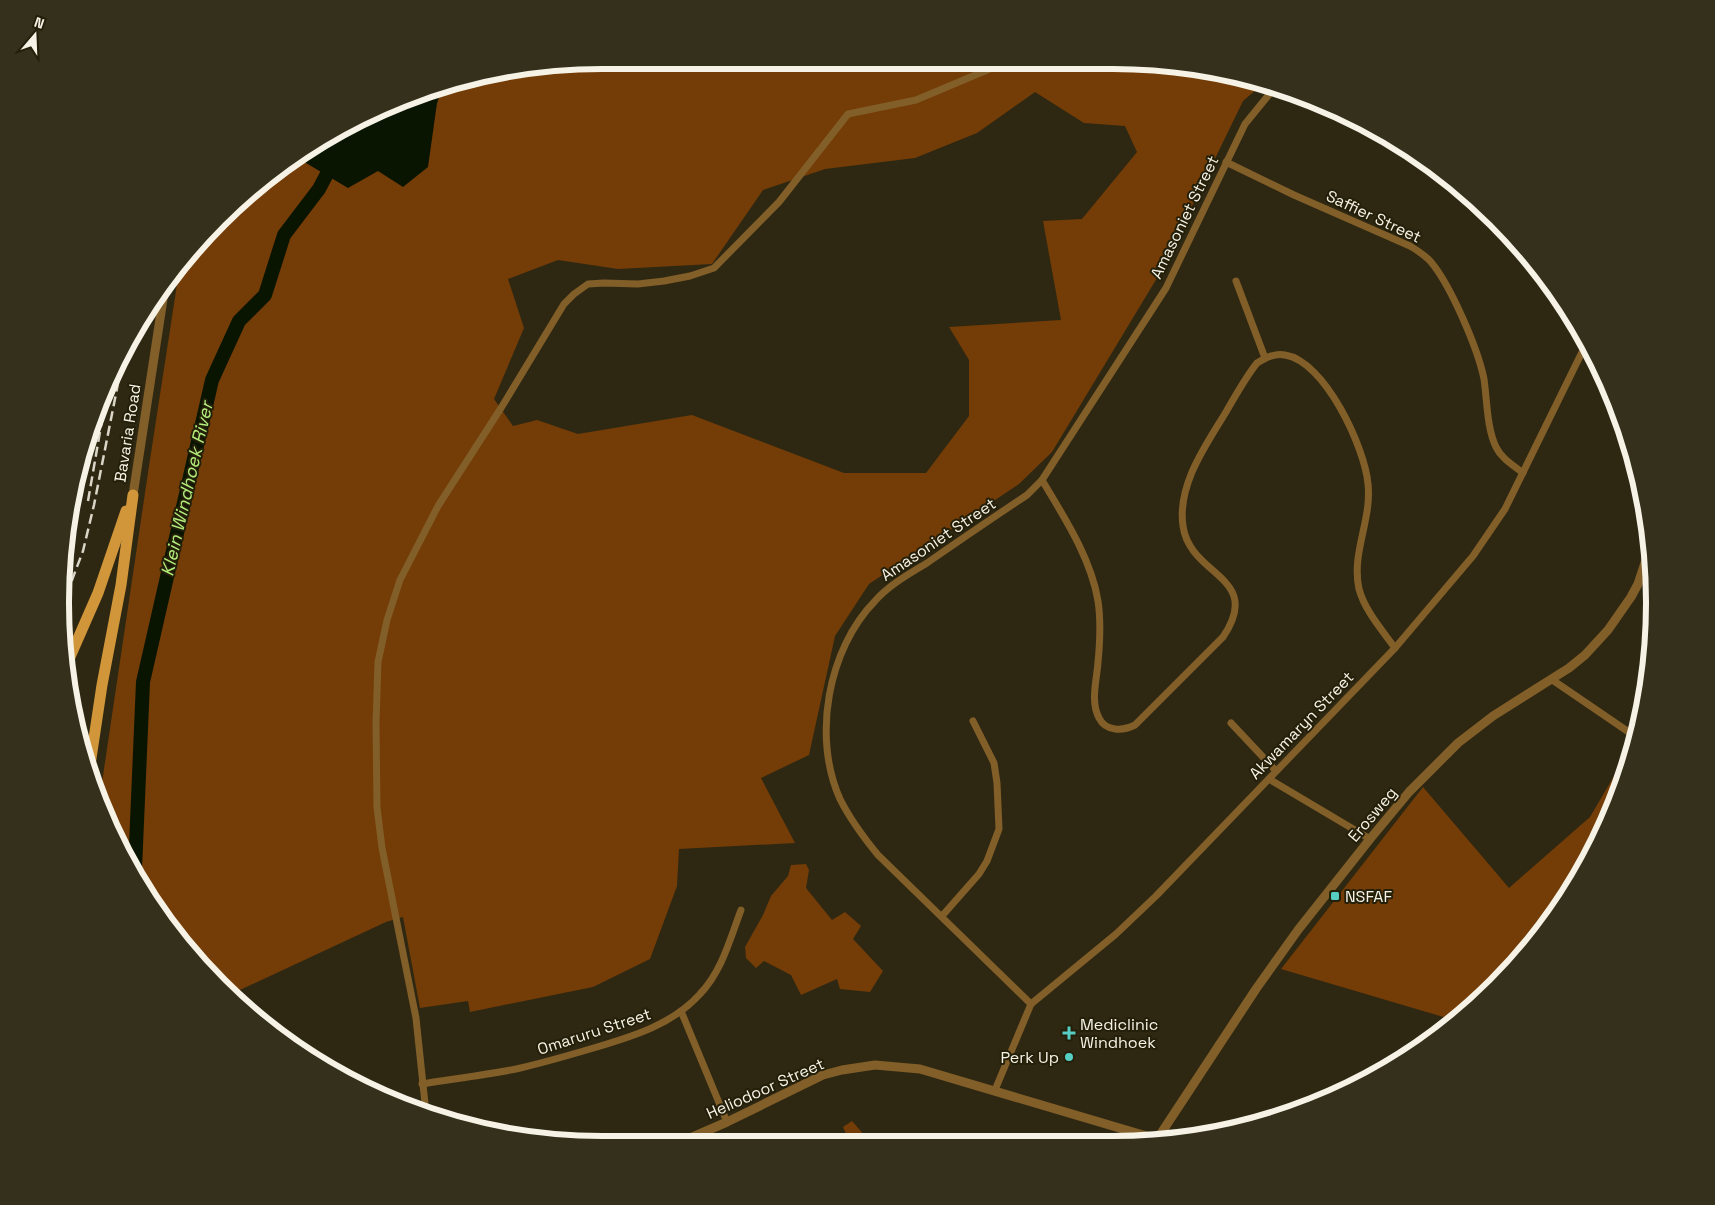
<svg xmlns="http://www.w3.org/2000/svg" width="1715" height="1205" viewBox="0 0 1715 1205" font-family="'Space Grotesk',sans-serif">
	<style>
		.green { fill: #743c06; fill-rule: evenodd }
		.water { fill: #091500 }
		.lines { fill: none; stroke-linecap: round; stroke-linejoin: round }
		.stream { stroke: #091500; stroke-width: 2.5 }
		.river { stroke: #091500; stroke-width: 14 }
		.minor { stroke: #825e28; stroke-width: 7 }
		.tertiary { stroke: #825e28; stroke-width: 9 }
		.primary { stroke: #d1963a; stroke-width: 11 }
		.rail { stroke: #d9d5c7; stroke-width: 2.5; stroke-dasharray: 10 5; stroke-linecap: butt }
		.poi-dot { fill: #56cec3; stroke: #241f09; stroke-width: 2 }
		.labels { text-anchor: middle; stroke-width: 4; stroke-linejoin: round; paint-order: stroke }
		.street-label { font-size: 16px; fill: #f6f3e6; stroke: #241f09 }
		.poi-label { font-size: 16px; fill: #f6f3e6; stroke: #241f09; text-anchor: start }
		.water-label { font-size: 18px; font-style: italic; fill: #b4ef7c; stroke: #241f09 }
		.rim { fill: none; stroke: #f6f3e6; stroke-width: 6 }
	</style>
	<rect width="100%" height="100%" fill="#2e2813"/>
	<g class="green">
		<path d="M 602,60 L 1113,60 L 1218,70 L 1264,83 L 1243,101 L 1157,278 L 1052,452 L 1019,484 L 869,584 L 835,636 L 809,755 L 761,778 L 795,843 L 679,849 L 677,886 L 650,959 L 593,987 L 470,1012 L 468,1001 L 420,1008 L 403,917 L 386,922 L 229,995 L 219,986 L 152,904 L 116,843 L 100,796 L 149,466 L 180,265 L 194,245 L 299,153 L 306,163 L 437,103 L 443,85 L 462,79 ZM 1035,92 L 1084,123 L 1125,126 L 1137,152 L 1082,219 L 1043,221 L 1061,320 L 949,327 L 969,360 L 969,416 L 926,473 L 844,473 L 692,415 L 578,434 L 537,420 L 513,426 L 494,399 L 524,328 L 508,279 L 558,260 L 618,269 L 712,264 L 763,190 L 825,169 L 915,158 L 977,133 Z"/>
		<path d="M 1630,749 L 1632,750 L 1614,810 L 1563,904 L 1496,986 L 1457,1021 L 1281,969 L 1423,787 L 1509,888 L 1590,817 Z"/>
		<path d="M 806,864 L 809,870 L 806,888 L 832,920 L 845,912 L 861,926 L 853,939 L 883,971 L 870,992 L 840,989 L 837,979 L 801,995 L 791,975 L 764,961 L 756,968 L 746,958 L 745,947 L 763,915 L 771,896 L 788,876 L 791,865 Z"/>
		<path d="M 852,1121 L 873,1145 L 851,1145 L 843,1127 Z"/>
	</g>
	<path class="water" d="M 443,85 L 437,103 L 428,167 L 403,187 L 378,171 L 348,188 L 306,163 L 299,153 L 395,101 Z"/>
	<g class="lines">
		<path class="stream" d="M 75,721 L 79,715"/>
		<path class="river" d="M 137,879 L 135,869 L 143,682 L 212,380 L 239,321 L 265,295 L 284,235 L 319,189 L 338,153 L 335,133"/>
		<g class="minor">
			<path d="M 1226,162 L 1294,195 L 1410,246 C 1418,251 1425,255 1431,262 C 1451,286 1478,349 1484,379 C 1487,400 1487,429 1496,447 C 1501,458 1513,465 1523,473"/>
			<path d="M 1236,281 L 1265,358"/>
			<path d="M 1042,480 C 1064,517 1091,558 1098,601 C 1101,621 1100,642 1098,662 C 1097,679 1090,701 1099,718 C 1106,732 1123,731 1135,725 L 1223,637 C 1264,576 1190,577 1183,526 C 1177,485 1206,445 1226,412 C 1236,395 1245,378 1257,363 C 1265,358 1274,353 1285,355 C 1325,361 1365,448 1368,484 C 1372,520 1351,553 1359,589 C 1365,611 1382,630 1395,648"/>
			<path d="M 1551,679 L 1636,737"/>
			<path d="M 1231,723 L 1276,771"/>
			<path d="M 1269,779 L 1370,839"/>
			<path d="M 942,916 L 979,874 L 987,861 L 999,829 L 997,783 L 994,763 L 973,721"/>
			<path d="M 1031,1004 L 878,855 C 864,838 850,819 840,799 C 812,737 828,649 875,601 C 889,585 909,574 927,563 C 960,540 994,517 1027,495 L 1042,480 L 1166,288 L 1245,124 L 1276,86"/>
			<path d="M 681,1011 L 727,1122"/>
			<path d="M 422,1084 C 453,1079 485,1075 516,1069 C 543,1063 570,1055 597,1047 C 634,1036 673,1024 700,994 C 722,971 730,939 741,910"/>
			<path d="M 995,1090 L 1031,1004 L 1116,934 L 1156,896 L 1395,648 L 1473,556 L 1505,509 L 1586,344"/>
			<path d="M 426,1113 L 416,1018 L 382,848 L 377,807 L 376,723 L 378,662 L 387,620 L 400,580 L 438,506 L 501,408 L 564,304 L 574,294 L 588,284 L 604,283 L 638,284 L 664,281 L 690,276 L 714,268 L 779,202 L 848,114 L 916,100 L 1011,60"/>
		</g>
		<g class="tertiary">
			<path d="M 133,495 L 165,286"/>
			<path d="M 1156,1141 L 1256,989 L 1298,930 L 1370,839 L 1409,792 L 1458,743 L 1493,716 L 1569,668 L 1585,655 L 1608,630 L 1631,597 L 1638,584 L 1650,548"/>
			<path d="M 674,1145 L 727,1122 L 823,1075 L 842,1070 L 875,1065 L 920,1069 L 1160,1140"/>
		</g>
		<g class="primary">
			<path d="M 66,666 L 98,593 L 126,511"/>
			<path d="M 90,765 L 102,685 L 121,585 L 133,495"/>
		</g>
		<g class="rail">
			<path d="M 89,464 L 89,442"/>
			<path d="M 88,501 L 109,380"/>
			<path d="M 61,609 L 83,551 L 94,505 L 125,348"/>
		</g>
	</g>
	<g class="poi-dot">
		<rect x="1330" y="891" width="10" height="10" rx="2.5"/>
		<path d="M1066.5 1025.5h5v5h5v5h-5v5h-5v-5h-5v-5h5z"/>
		<circle cx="1069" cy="1057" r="5"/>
	</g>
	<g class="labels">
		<g class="street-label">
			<text transform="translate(1374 216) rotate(25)" y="6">Saffier Street</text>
			<text transform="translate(1184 217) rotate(-64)" y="6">Amasoniet Street</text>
			<text transform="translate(127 433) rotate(-81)" y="6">Bavaria Road</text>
			<text transform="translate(938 539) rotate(-34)" y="6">Amasoniet Street</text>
			<text transform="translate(1301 725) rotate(-46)" y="6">Akwamaryn Street</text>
			<text transform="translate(1372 814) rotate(-50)" y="6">Erosweg</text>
			<text transform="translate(594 1031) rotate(-18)" y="6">Omaruru Street</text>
			<text transform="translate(765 1088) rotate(-24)" y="6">Heliodoor Street</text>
		</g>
		<g class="poi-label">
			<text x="1345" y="902">NSFAF</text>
			<text x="1080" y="1030">Mediclinic<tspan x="1080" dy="18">Windhoek</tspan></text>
			<text x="1059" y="1063" text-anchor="end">Perk Up</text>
		</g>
		<g class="water-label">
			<text transform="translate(187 489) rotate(-77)" y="6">Klein Windhoek River</text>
		</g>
	</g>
	<path d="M0 0H1715V1205H0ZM602 69H1113A533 533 0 0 1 1646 602V603A533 533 0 0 1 1113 1136H602A533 533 0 0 1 69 603V602A533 533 0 0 1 602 69Z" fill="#35301b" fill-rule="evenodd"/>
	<path class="rim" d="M602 69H1113A533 533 0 0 1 1646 602V603A533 533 0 0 1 1113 1136H602A533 533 0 0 1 69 603V602A533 533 0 0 1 602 69Z"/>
	<g transform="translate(35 35) rotate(19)" stroke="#241f09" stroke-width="4" paint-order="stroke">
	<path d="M0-4L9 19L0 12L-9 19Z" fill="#f6f3e6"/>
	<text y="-8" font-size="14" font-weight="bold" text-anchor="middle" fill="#f6f3e6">N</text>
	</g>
</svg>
